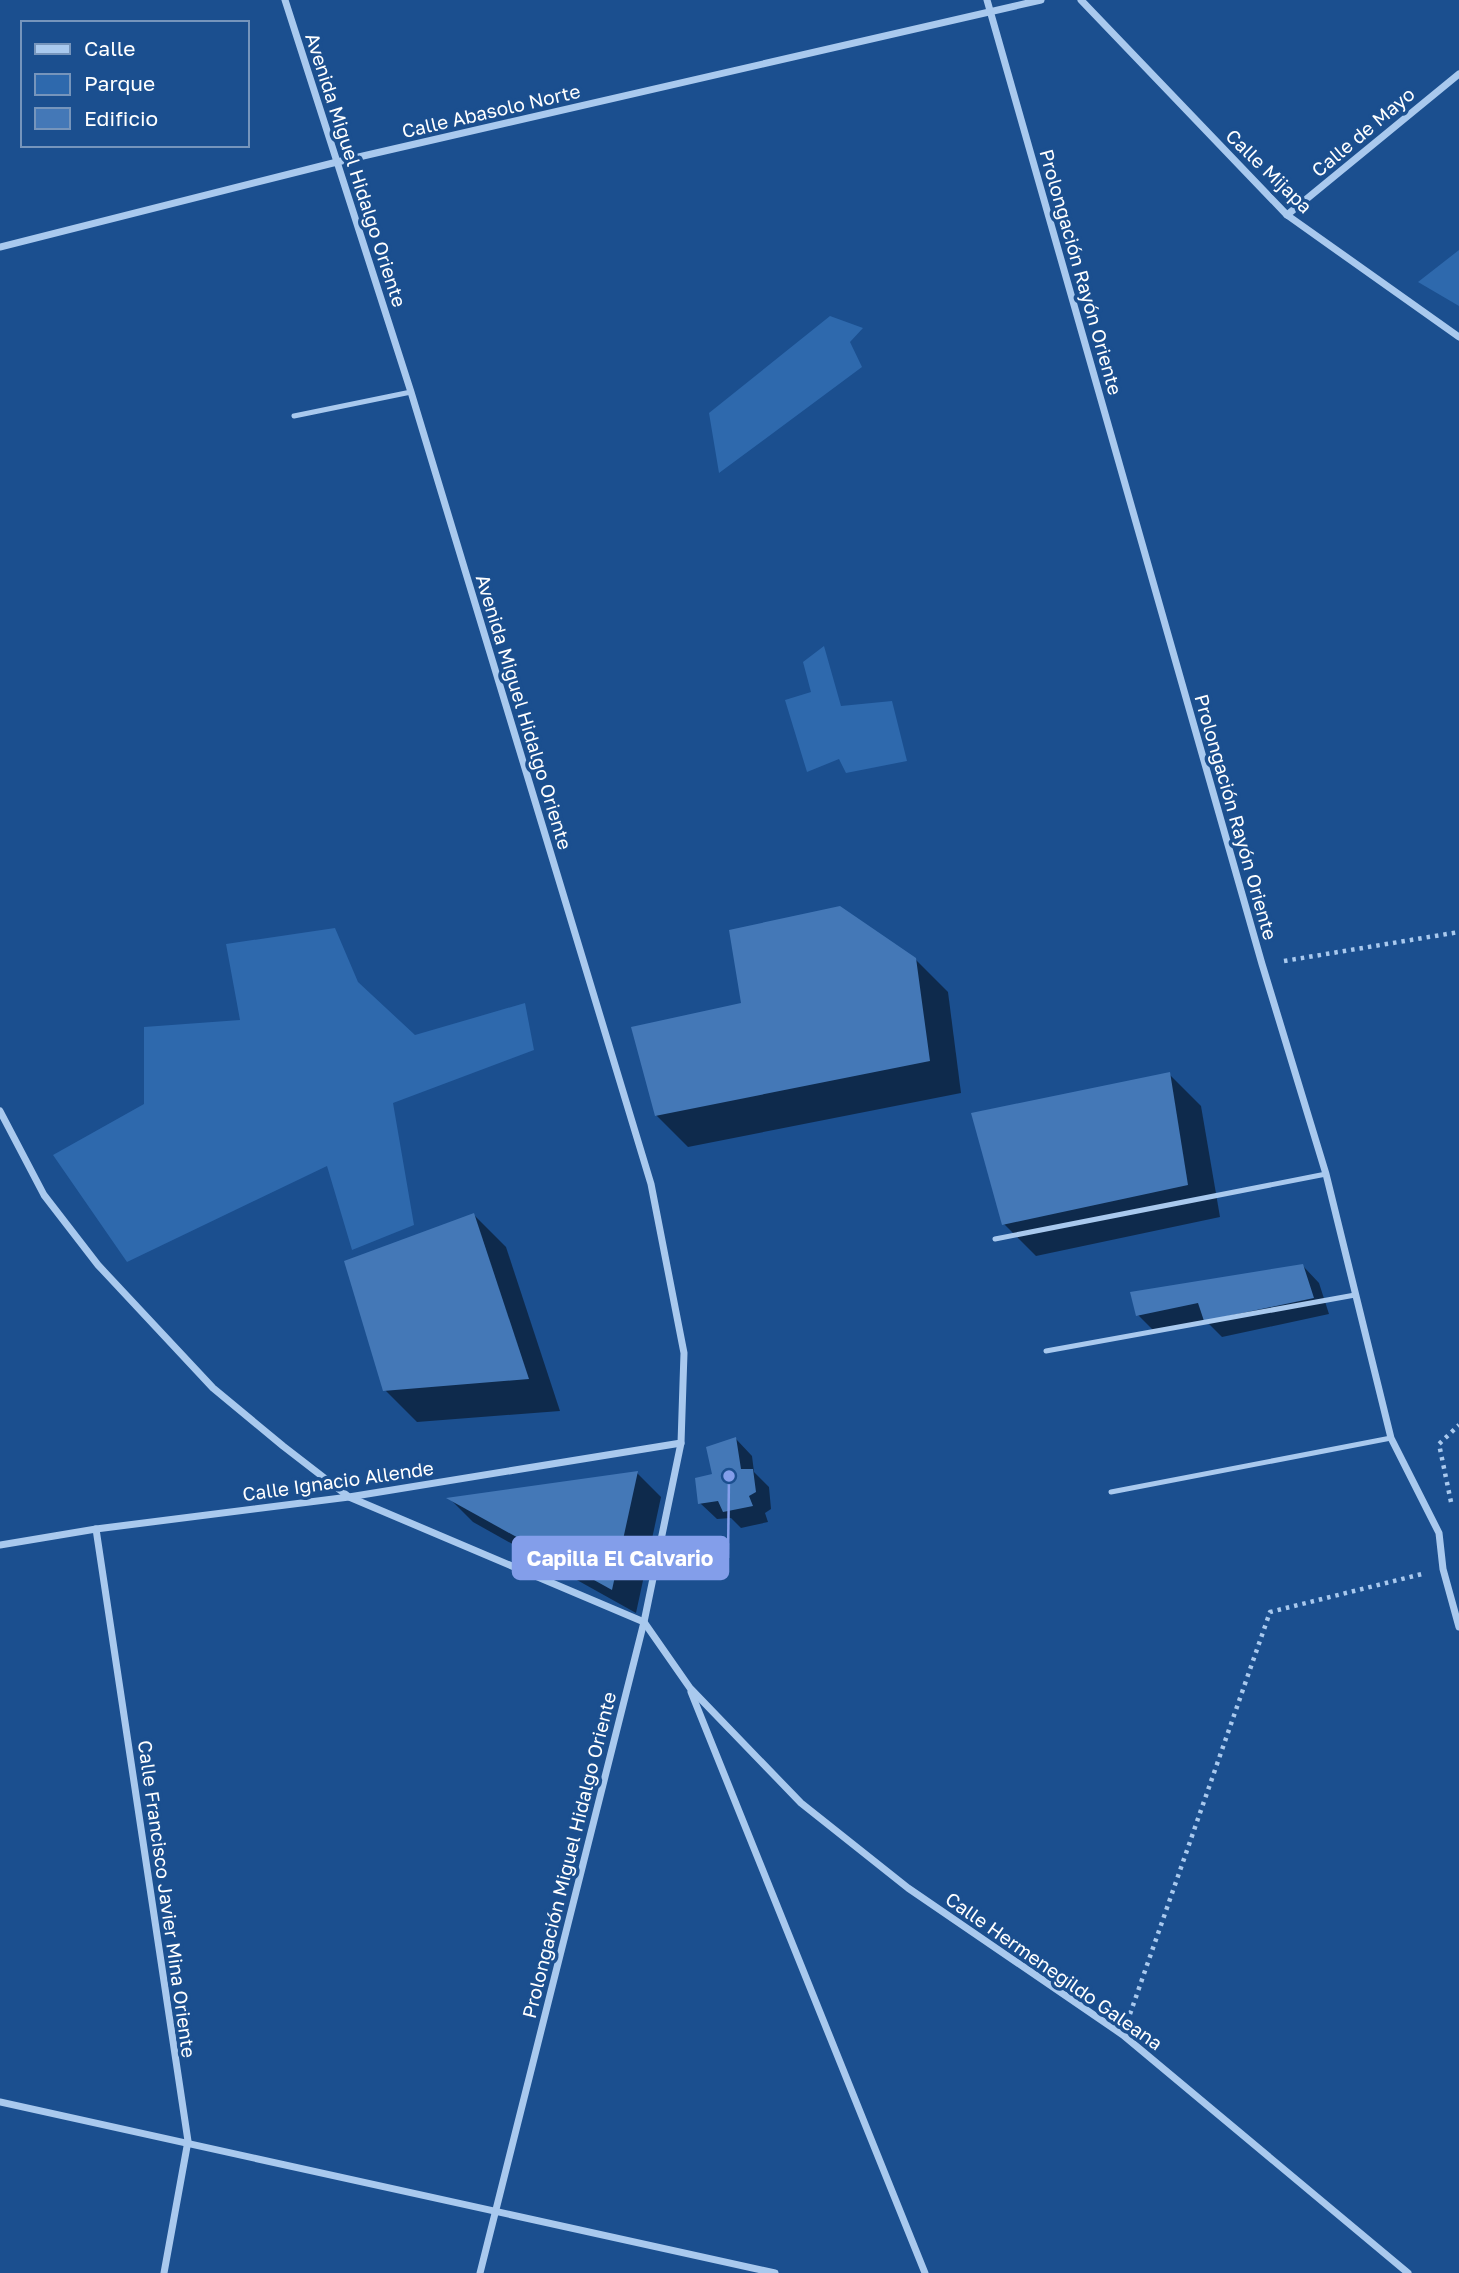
<svg xmlns="http://www.w3.org/2000/svg" width="1459" height="2273" viewBox="0 0 1459 2273" font-family="'Golos Text',sans-serif">
	<style>
		.green { fill: #2e69ad }
		.shadow { fill: #0007 }
		.building { fill: #4478b7 }
		.lines { fill: none; stroke-linecap: round; stroke-linejoin: round }
		.path { stroke: #a9c9ee; stroke-width: 4.5; stroke-dasharray: 3.5 5; stroke-linecap: butt }
		.service { stroke: #a9c9ee; stroke-width: 5 }
		.minor { stroke: #a9c9ee; stroke-width: 7 }
		.labels { text-anchor: middle; stroke-width: 7; stroke-linejoin: round; paint-order: stroke }
		.street-label { font-size: 19px; fill: #fff; stroke: #1b4f8f }
		.leader { fill: none; stroke: #839eea; stroke-width: 2.5 }
		.callout-dot { fill: #839eea; stroke: #1b4f8f; stroke-width: 2.5 }
		.callout { fill: #839eea; stroke: #839eea; stroke-width: 2.5 }
		.callout-label { font-size: 21px; text-anchor: middle; font-weight: bold; fill: #fff }
	</style>
	<rect width="100%" height="100%" fill="#1b4f8f"/>
	<g class="green">
		<path d="M 1459,250 L 1459,306 L 1418,282 Z"/>
		<path d="M 830,316 L 863,328 L 850,342 L 862,367 L 719,473 L 709,413 Z"/>
		<path d="M 824,646 L 841,706 L 892,701 L 907,761 L 846,773 L 839,759 L 807,772 L 785,700 L 811,692 L 803,662 Z"/>
		<path d="M 335,928 L 358,982 L 415,1035 L 525,1003 L 534,1050 L 393,1103 L 414,1225 L 352,1250 L 327,1166 L 127,1262 L 53,1155 L 144,1104 L 144,1027 L 240,1020 L 226,944 Z"/>
	</g>
	<g class="shadow">
		<path d="M 915,959 L 948,992 L 961,1093 L 688,1147 L 656,1115 L 743,1005 Z"/>
		<path d="M 1169,1074 L 1201,1106 L 1220,1217 L 1036,1256 L 1004,1224 Z"/>
		<path d="M 474,1215 L 506,1247 L 560,1411 L 417,1422 L 385,1390 Z"/>
		<path d="M 1303,1266 L 1319,1283 L 1329,1314 L 1222,1337 L 1205,1320 L 1154,1331 L 1138,1315 Z"/>
		<path d="M 736,1439 L 752,1456 L 754,1472 L 769,1487 L 771,1509 L 765,1513 L 768,1522 L 741,1528 L 731,1518 L 717,1519 L 700,1503 Z"/>
		<path d="M 637,1473 L 661,1497 L 636,1613 L 473,1522 L 450,1499 Z"/>
	</g>
	<g class="building">
		<path d="M 840,906 L 916,958 L 930,1061 L 655,1116 L 631,1027 L 741,1003 L 729,930 Z"/>
		<path d="M 1170,1072 L 1188,1185 L 1002,1225 L 971,1113 Z"/>
		<path d="M 474,1213 L 529,1379 L 383,1391 L 344,1261 Z"/>
		<path d="M 1303,1264 L 1314,1298 L 1204,1321 L 1198,1303 L 1136,1316 L 1130,1292 Z"/>
		<path d="M 736,1437 L 741,1469 L 753,1469 L 756,1492 L 749,1496 L 753,1506 L 723,1512 L 718,1501 L 698,1504 L 695,1478 L 712,1474 L 706,1447 Z"/>
		<path d="M 638,1471 L 612,1590 L 446,1498 Z"/>
	</g>
	<g class="lines">
		<g class="path">
			<path d="M 1284,961 L 1459,932"/>
			<path d="M 1451,1502 L 1439,1444 L 1459,1425"/>
			<path d="M 1130,2014 L 1270,1612 L 1422,1574"/>
		</g>
		<g class="service">
			<path d="M 294,416 L 411,392"/>
			<path d="M 995,1239 L 1326,1174"/>
			<path d="M 1046,1351 L 1355,1295"/>
			<path d="M 1111,1492 L 1391,1438"/>
		</g>
		<g class="minor">
			<path d="M 285,0 L 411,392 L 651,1184 L 684,1353 L 681,1443 L 644,1622 L 480,2273"/>
			<path d="M 987,0 L 1262,964 L 1326,1174 L 1391,1438 L 1439,1533 L 1443,1569 L 1459,1627"/>
			<path d="M 1081,0 L 1287,215 L 1459,337"/>
			<path d="M 1287,215 L 1459,74"/>
			<path d="M 0,247 L 337,162 L 1041,0"/>
			<path d="M 0,1111 L 44,1195 L 98,1265 L 213,1388 L 283,1446 L 349,1497 L 644,1622 L 690,1688 L 801,1803 L 908,1888 L 1123,2035 L 1408,2273"/>
			<path d="M 96,1529 L 188,2141 L 164,2273"/>
			<path d="M 0,1545 L 96,1529 L 349,1497 L 681,1443"/>
			<path d="M 691,1692 L 925,2273"/>
			<path d="M 0,2102 L 775,2273"/>
		</g>
	</g>
	<g class="labels">
		<g class="street-label">
			<text transform="translate(491 111) rotate(-13)" y="7">Calle Abasolo Norte</text>
			<text transform="translate(1363 132) rotate(-40)" y="7">Calle de Mayo</text>
			<text transform="translate(356 170) rotate(72)" y="7">Avenida Miguel Hidalgo Oriente</text>
			<text transform="translate(1269 171) rotate(44)" y="7">Calle Mijapa</text>
			<text transform="translate(1081 272) rotate(74)" y="7">Prolongación Rayón Oriente</text>
			<text transform="translate(524 712) rotate(73)" y="7">Avenida Miguel Hidalgo Oriente</text>
			<text transform="translate(1236 817) rotate(74)" y="7">Prolongación Rayón Oriente</text>
			<text transform="translate(338 1481) rotate(-8)" y="7">Calle Ignacio Allende</text>
			<text transform="translate(569 1855) rotate(-76)" y="7">Prolongación Miguel Hidalgo Oriente</text>
			<text transform="translate(167 1899) rotate(82)" y="7">Calle Francisco Javier Mina Oriente</text>
			<text transform="translate(1054 1971) rotate(35)" y="7">Calle Hermenegildo Galeana</text>
		</g>
	</g>
	<path class="leader" d="M729 1476L728 1558"/>
	<circle class="callout-dot" cx="729" cy="1476" r="7"/>
	<rect class="callout" x="513" y="1537" width="215" height="42" rx="7"/>
	<g class="callout-label">
		<text x="620" y="1566">Capilla El Calvario</text>
	</g>
	<rect x="21" y="21" width="228" height="126" fill="#1b4f8f" stroke="#7695bc" stroke-width="2"/>
	<rect x="35" y="44" width="35" height="10" fill="#a9c9ee" stroke="#7695bc" stroke-width="2"/>
	<text x="84" y="56" font-size="21" fill="#ffffff">Calle</text>
	<rect x="35" y="74" width="35" height="21" fill="#2e69ad" stroke="#7695bc" stroke-width="2"/>
	<text x="84" y="91" font-size="21" fill="#ffffff">Parque</text>
	<rect x="35" y="108" width="35" height="21" fill="#4478b7" stroke="#7695bc" stroke-width="2"/>
	<text x="84" y="126" font-size="21" fill="#ffffff">Edificio</text>
</svg>
